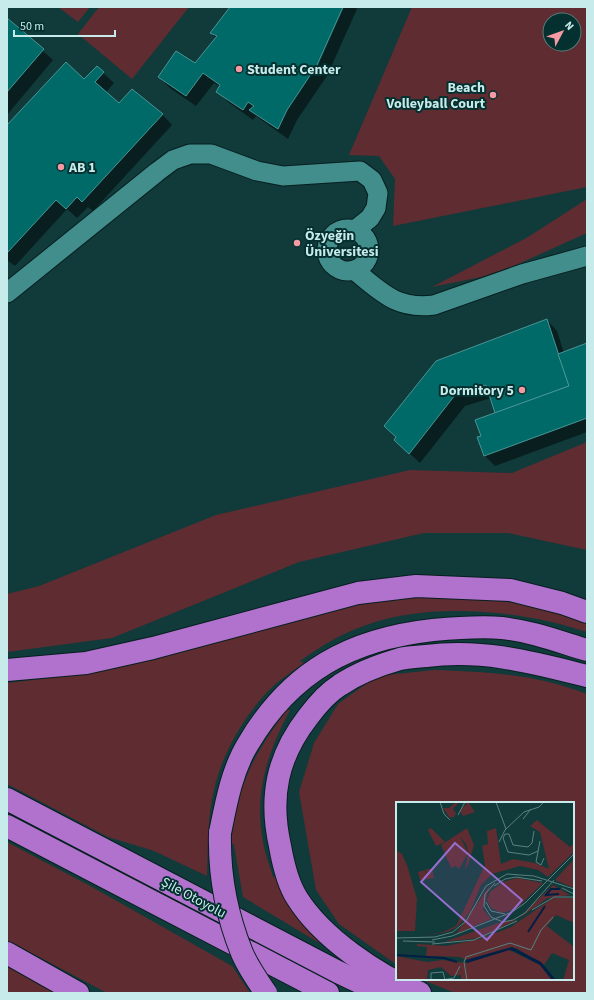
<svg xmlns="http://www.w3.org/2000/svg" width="594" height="1000" viewBox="0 0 594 1000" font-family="'Source Sans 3',sans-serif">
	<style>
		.green { fill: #5f2c31; fill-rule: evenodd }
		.shadow { fill: #0007 }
		.building { fill: #006a69; stroke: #499594 }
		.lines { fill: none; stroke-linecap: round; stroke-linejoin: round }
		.minor-casing { stroke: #071f1f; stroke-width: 21 }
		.highway-casing { stroke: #071f1f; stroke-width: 24 }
		.minor { stroke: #428e8d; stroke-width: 19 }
		.highway { stroke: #b172ce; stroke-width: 22 }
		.highway-bridge-casing { stroke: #071f1f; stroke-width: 24; stroke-linecap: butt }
		.highway-bridge { stroke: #b172ce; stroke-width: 22 }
		.poi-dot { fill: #f49aa2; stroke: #053030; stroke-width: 1.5 }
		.labels { text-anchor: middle; stroke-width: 4; stroke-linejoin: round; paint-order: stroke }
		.poi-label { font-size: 14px; font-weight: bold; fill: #c7ebea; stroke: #053030; text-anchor: start }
		.street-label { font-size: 14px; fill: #c7ebea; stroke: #053030 }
		.inset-river { fill: none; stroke: #001f45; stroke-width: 2 }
		.inset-road { fill: none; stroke: #5a8180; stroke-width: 1 }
		.view { fill: #966fce; fill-opacity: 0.15; stroke: #966fce; stroke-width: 2 }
		.inset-edge { fill: none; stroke: #c7ebea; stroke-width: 2 }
	</style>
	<rect width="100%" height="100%" fill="#113a3a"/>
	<g class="green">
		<path d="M 58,7 L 90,7 L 78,22 Z"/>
		<path d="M 99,7 L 189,7 L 132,79 L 78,34 Z"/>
		<path d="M 412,7 L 587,7 L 587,187 L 393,226 L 395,179 L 379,156 L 349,155 ZM 550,20 L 574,20 L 574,44 L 550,44 Z"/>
		<path d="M 587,199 L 587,233 L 496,274 L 432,287 L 528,237 Z"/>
		<path d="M 587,442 L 587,550 L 508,533 L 424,533 L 299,562 L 112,638 L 7,652 L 7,594 L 39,586 L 216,515 L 410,470 L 512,473 Z"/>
		<path d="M 429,593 C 481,599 539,601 587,624 L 587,632 C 518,609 421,600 353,630 C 334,638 317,649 300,661 L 304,663 C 293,671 282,678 272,687 C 245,714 222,753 214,790 C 207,818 208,848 207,876 L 154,851 L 108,837 L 7,784 L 7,683 L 67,676 L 129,665 L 346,606 Z"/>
		<path d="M 434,670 C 489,672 534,674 587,694 L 587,993 L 455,993 L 420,979 L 573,979 L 573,803 L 397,803 L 397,965 L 339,924 L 316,890 L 299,792 L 314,743 L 338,704 L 377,676 Z"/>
		<path d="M 287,710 L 290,710 C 267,754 254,792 263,842 C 265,854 270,866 273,877 L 278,876 L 288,898 L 321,944 L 243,897 L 234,845 L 231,843 C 237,786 253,755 287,710 Z"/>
		<path d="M 7,842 L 92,887 L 232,966 L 250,993 L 107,993 L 7,940 Z"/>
		<path d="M 7,966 L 57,993 L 7,993 Z"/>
	</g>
	<g class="shadow">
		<path d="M 230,7 L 342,7 L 314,69 L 316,70 L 344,7 L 355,7 L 357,9 L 327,76 L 297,120 L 288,139 L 256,116 L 253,120 L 228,102 L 218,91 L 220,87 L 214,83 L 196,106 L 170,88 L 159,77 L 196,65 L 216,38 L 211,33 Z"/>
		<path d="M 7,19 L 53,60 L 7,115 Z"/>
		<path d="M 97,67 L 114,83 L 106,92 L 119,105 L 162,114 L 172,125 L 93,211 L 88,207 L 77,218 L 67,209 L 15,266 L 7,260 L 7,127 L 85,80 Z"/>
		<path d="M 547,320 L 557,331 L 564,353 L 587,344 L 587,432 L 495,466 L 485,456 L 478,438 L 483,436 L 496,413 L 491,398 L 465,406 L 420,463 L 395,440 Z"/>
	</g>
	<g class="building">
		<path d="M 230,7 L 343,7 L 317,65 L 287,110 L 278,129 L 249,110 L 254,106 L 248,102 L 243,110 L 216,92 L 220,85 L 203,73 L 186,96 L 158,77 L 176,51 L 195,63 L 217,36 L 210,33 Z"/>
		<path d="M 7,18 L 44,49 L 7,92 Z"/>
		<path d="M 66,62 L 84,79 L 97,66 L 104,72 L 95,82 L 119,103 L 132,89 L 163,114 L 82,202 L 77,197 L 66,209 L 56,200 L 7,253 L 7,125 Z"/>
		<path d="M 547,319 L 569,386 L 495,413 L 486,385 L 455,395 L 409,454 L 394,440 L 396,437 L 384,426 L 436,361 Z"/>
		<path d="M 587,343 L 587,418 L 484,456 L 477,437 L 481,436 L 475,420 L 569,386 L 558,354 Z"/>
	</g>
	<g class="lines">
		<defs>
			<g id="minor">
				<circle cx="348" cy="250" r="21"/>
				<path d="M 354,270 C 381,292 397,310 434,305 L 522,274 L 587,256"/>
				<path d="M 7,293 L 157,172 L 173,160 L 190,154 L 211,154 L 257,171 L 283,176 L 360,171 L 372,180 L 378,193 L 376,208 L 370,218 L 355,230"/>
			</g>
			<g id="highway">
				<path d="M 7,670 L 86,663 L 153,648 L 358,593 L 416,586 L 510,590 L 562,603 L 587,612"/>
				<path d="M 7,799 L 338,972 L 382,993"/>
				<path d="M 7,826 L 328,993"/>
				<path d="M 220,833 C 226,803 232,770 248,744 C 291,671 351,639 433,630 C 455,628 479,626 502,628 C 531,631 560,642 587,650"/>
				<path d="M 7,953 L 78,993"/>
				<path d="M 420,993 C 377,975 322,938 297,898 C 288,884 283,863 280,846 C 269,797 277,757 308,717 C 317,705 327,693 340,685 C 358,673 379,665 400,659 C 408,657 417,657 426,656 C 484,649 531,662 587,676"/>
			</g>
		</defs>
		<use href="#minor" class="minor-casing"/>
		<use href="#highway" class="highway-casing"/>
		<use href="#minor" class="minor"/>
		<use href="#highway" class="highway"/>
		<defs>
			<path id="highway-bridge" d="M 220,833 C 219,873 227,916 242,953 C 248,967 257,980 266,993"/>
		</defs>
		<use href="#highway-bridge" class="highway-bridge-casing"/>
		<use href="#highway-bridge" class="highway-bridge"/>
	</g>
	<g class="poi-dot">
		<circle cx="239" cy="69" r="4"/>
		<circle cx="493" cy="95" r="4"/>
		<circle cx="61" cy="167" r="4"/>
		<circle cx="297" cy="243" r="4"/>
		<circle cx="522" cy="390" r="4"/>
	</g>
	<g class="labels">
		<g class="poi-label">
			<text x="247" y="74">Student Center</text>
			<text x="485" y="92" text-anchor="end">Beach<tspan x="485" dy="16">Volleyball Court</tspan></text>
			<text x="69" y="172">AB 1</text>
			<text x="305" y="240">Özyeğin<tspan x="305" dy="16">Üniversitesi</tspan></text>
			<text x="514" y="395" text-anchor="end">Dormitory 5</text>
		</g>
		<g class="street-label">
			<text transform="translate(194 897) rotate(28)" y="5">Şile Otoyolu</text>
		</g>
	</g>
	<g transform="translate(396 802)">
		<rect width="178" height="178" fill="#113a3a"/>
		<path d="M 60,0 L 63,0 L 57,7 L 60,11 L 58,15 L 54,16 L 47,6 L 53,6 ZM 72,0 L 79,10 L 67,14 L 64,9 ZM 141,18 L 174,45 L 178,41 L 178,50 L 152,75 L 142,68 L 124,64 L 96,72 L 85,83 L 74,110 L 61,125 L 51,130 L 25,134 L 47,130 L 60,124 L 89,63 L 86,44 L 92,42 L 91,29 L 100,26 L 105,62 L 117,57 L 139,61 L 153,67 L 144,30 L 134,24 ZM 35,26 L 49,40 L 40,44 L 32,28 ZM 71,26 L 78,43 L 72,63 L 69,68 L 72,51 L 71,44 L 64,34 L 72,51 L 63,67 L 60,64 L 55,66 L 45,43 ZM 0,48 L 6,52 L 11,63 L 21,97 L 19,129 L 0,129 ZM 178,57 L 178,86 L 159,78 ZM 30,67 L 36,67 L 38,76 L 24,78 L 22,70 L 29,68 L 31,75 ZM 121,76 L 147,81 L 122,105 L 113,109 L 106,111 L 95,106 L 91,98 L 94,90 L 107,80 ZM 94,83 L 87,107 L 95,117 L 60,132 ZM 157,83 L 174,93 L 152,96 L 122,117 L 83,136 L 48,140 L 102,121 L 122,117 ZM 157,96 L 178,96 L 178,121 L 160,113 L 151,124 L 178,145 L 178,178 L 167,178 L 173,158 L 156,151 L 148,163 L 120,146 L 70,158 L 64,155 L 30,154 L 31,145 L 21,144 L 21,142 L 50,144 L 84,137 L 115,125 ZM 113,148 L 144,163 L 156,178 L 65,178 L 65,173 L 55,174 L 45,165 L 32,168 L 31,178 L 0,178 L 0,154 L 31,160 L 47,158 L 70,161 Z" fill="#5f2c31"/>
		<path d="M 116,145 L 145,160 L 160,178 L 156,178 L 144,163 L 118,149 L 113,148 L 71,161 L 70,158 Z" fill="#001f45"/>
		<path class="inset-river" d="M 150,93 L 163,92M 149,94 L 155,87 L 164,87M 132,130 L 149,104M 0,153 L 48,156 L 61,160"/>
		<path class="inset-road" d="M 44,0 L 48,12 L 54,18M 100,0 L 110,27M 62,13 L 69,0M 127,17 L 135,7M 113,32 L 109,32 L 107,36 L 112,50 L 133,53 L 142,49M 113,32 L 117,43 L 132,45 L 136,41 L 138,29M 144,39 L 140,60 L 145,63 L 148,56M 103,40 L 109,28 L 128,10 L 143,5 L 148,0M 99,81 L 89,92 L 88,104 L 95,115 L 107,120 L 117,118 L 129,111 L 158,78M 98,84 L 109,77 L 120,75 L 146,79M 166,86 L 178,92M 90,100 L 95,109 L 109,112M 136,108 L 158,95 L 178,95M 0,136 L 39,135 L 57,130 L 70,119 L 90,84 L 111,72 L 138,74 L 178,87M 36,138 L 56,134 L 116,110 L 129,101 L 178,52M 7,139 L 39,140M 36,142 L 78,138 L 121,119M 35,178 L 35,171 L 47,170 L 49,178M 46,178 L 58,176 L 64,164M 71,178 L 68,160 L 70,155 L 114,141 L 135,148 L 145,128 L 157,115"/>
		<path class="view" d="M 59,41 L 126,98 L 91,138 L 25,80 Z"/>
		<rect width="178" height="178" class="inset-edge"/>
	</g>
	<rect width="594" height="1000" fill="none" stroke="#c7ebea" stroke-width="16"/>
	<g transform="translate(562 32) rotate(49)"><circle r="19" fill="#053030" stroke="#537b7a"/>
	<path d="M0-3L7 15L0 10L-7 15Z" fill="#f49aa2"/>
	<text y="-6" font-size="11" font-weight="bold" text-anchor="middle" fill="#c7ebea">N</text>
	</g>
	<path d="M14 30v6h101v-6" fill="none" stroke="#c7ebea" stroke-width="2"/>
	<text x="20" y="30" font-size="12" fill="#c7ebea" stroke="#053030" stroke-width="3" paint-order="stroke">50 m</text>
</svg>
